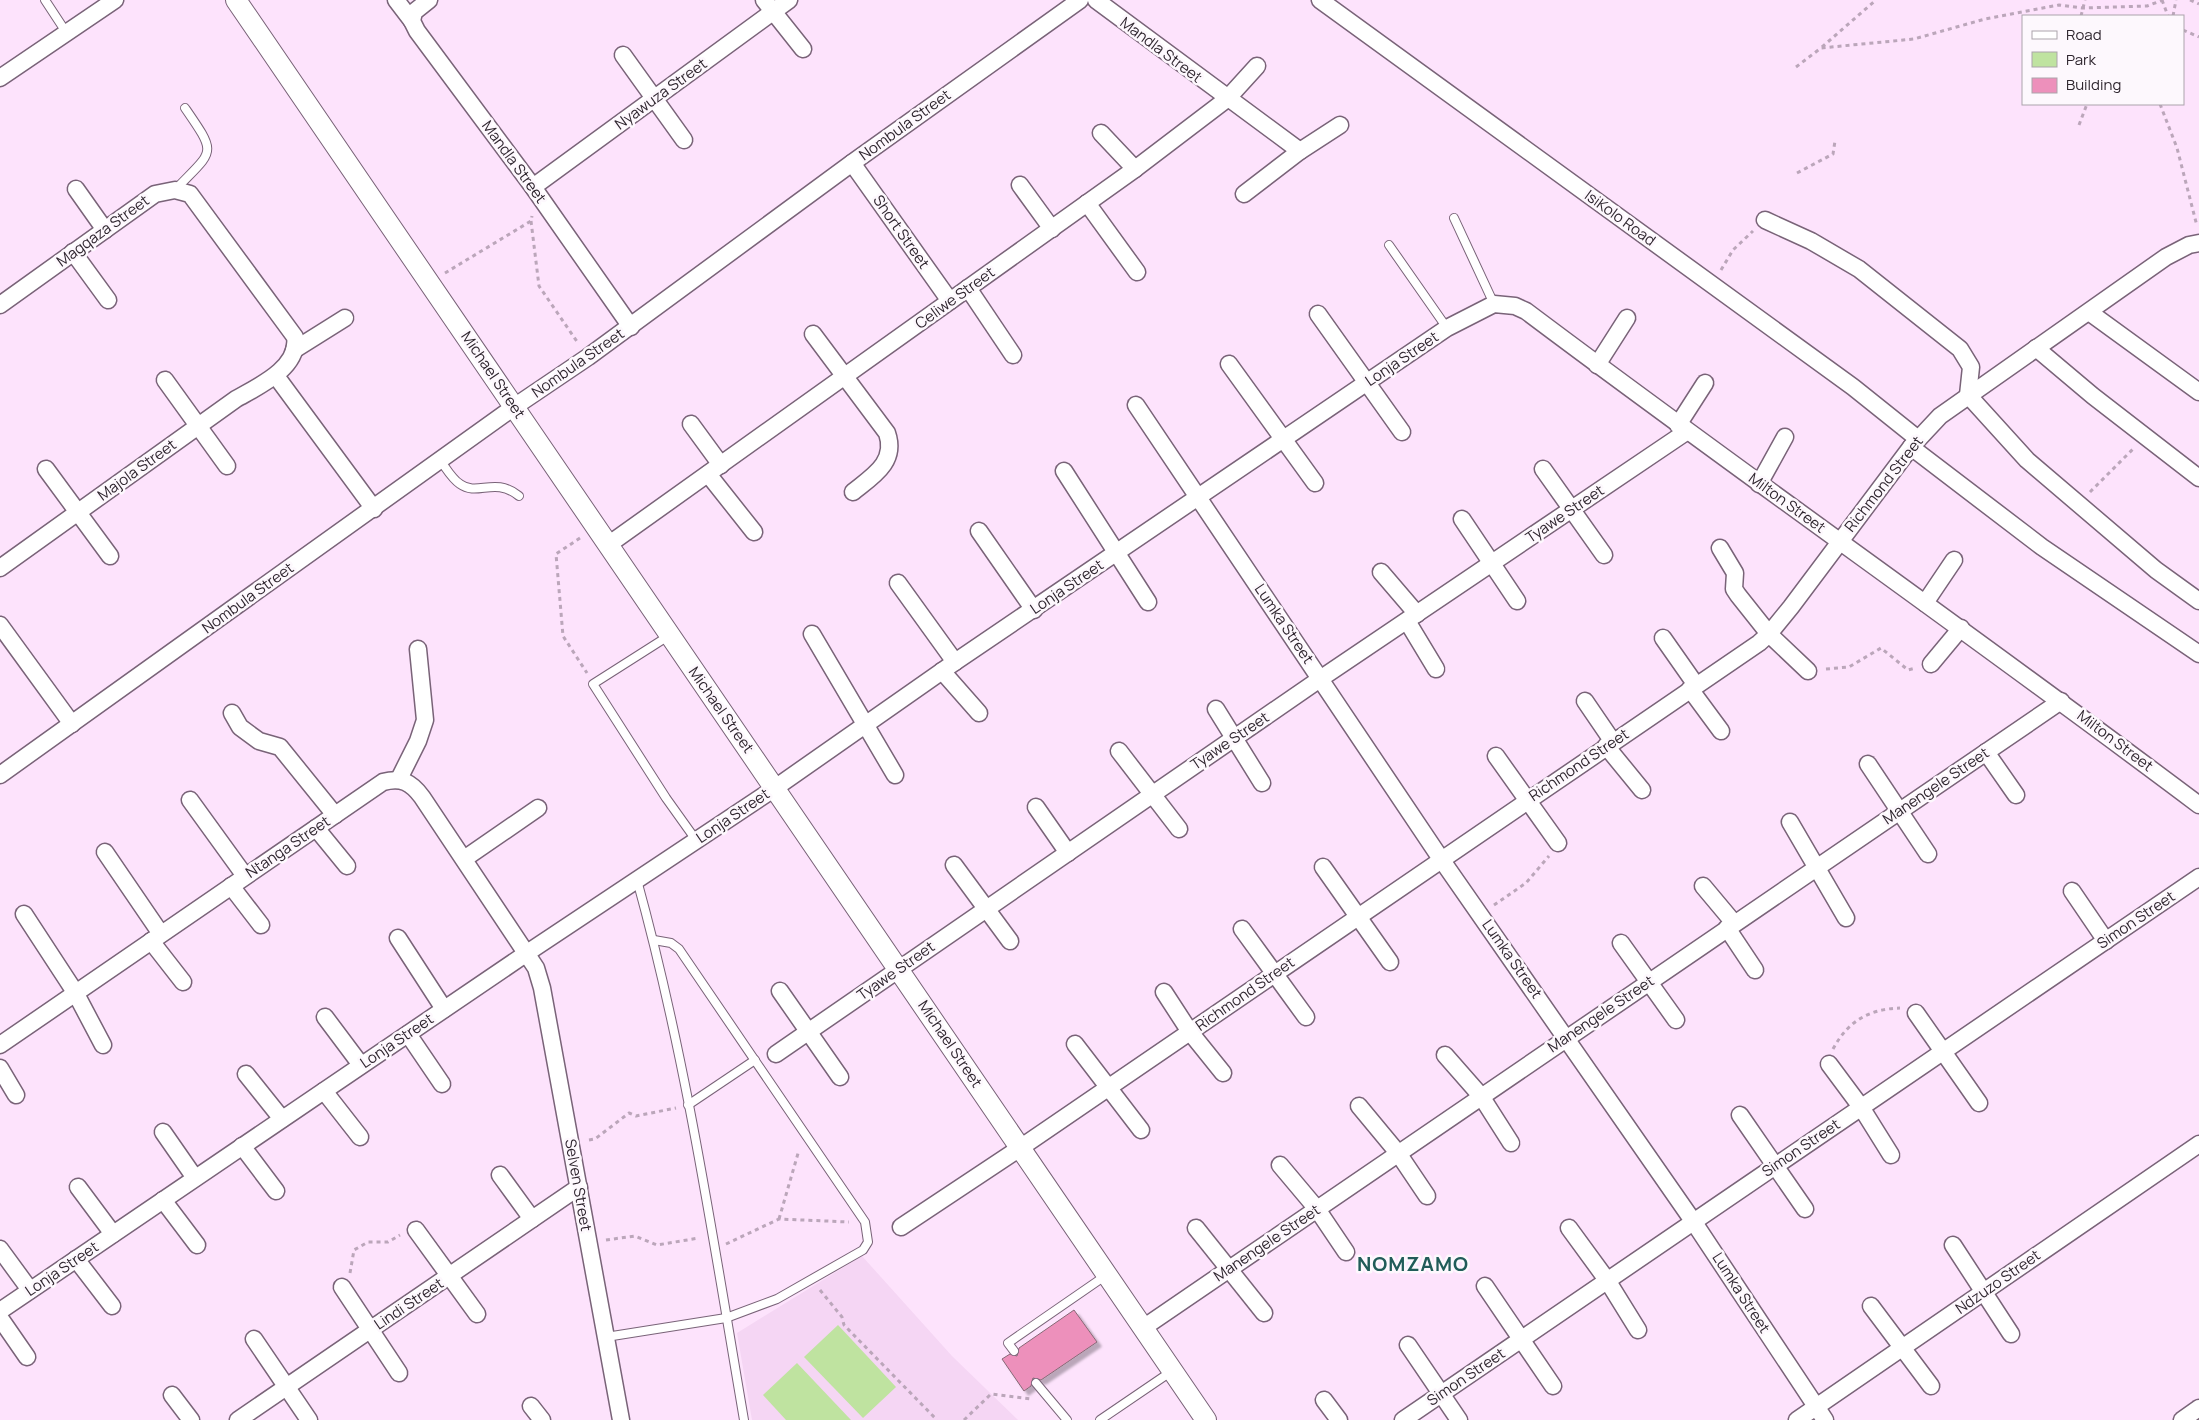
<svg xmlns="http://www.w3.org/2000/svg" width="2199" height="1420" viewBox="0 0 2199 1420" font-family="Manrope,sans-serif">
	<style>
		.built { fill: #f5d6f4 }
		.green { fill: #bfe3a0 }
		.building { fill: #ed90bb; stroke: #866875; filter: url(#shadow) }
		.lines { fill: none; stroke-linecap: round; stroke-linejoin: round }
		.service-casing { stroke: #796378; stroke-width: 10 }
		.minor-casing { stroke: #796378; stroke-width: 19 }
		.tertiary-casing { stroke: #796378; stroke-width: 22 }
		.path { stroke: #bba6ba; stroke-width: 3; stroke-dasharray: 4 4; stroke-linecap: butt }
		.service { stroke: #fff; stroke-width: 8 }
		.minor { stroke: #fff; stroke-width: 16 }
		.tertiary { stroke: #fff; stroke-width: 20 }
		.labels { text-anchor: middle; stroke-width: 5; stroke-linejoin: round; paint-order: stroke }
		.street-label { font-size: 15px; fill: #2f262f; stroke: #fdf8fd }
		.district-label { font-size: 20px; font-weight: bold; letter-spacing: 1px; fill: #215c59; stroke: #fdf8fd }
	</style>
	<defs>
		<filter id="shadow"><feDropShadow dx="4.5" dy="4.5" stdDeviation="1" flood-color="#0004"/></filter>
	</defs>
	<rect width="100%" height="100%" fill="#fde3fc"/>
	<path class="built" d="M 862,1256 L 952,1356 L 1018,1420 L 752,1420 L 737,1333 Z"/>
	<g class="green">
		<path d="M 838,1325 L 896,1387 L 863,1418 L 804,1357 Z"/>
		<path d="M 797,1363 L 851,1420 L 786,1420 L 763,1395 Z"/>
	</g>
	<path class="building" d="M 1074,1310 L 1097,1342 L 1041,1380 L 1033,1378 L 1031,1386 L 1024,1391 L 1002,1359 L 1010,1354 L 1017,1356 L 1019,1348 Z"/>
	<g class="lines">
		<defs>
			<g id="service">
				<path d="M 45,0 L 66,32"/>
				<path d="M 175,190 C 214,149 218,156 185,108"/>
				<path d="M 1454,218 L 1494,304"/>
				<path d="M 1389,245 L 1447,328"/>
				<path d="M 440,460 C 446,468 452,479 460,484 C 478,497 494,476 519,496"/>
				<path d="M 670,635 L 593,684 L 666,798 L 696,840"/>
				<path d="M 637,880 C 686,1057 713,1239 744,1420"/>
				<path d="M 688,1105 L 755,1060"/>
				<path d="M 606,1337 L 726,1318 L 777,1299 L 863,1250 L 868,1242 L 865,1222 L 679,949 L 671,943 L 654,940"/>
				<path d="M 1014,1351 L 1008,1343 L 1105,1276"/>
				<path d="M 1036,1383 L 1067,1420"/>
				<path d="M 1100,1420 L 1172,1371"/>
			</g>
			<g id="minor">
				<path d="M 396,0 L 412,21"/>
				<path d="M 429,0 L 414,12 L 412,21 L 417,31 L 533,187 L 631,327"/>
				<path d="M 764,0 L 803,49"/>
				<path d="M 1096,0 L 1300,151"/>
				<path d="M 1320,0 L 1853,387 L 1918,439"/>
				<path d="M 623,55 L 684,140"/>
				<path d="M 0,78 L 115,0"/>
				<path d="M 1101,133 L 1135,169"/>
				<path d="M 852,163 L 950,301"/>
				<path d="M 1020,185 L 1052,229"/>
				<path d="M 533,187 L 789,0"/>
				<path d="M 76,189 L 105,230"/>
				<path d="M 1244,194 L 1300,151 L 1340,125"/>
				<path d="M 1087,203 L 1137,272"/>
				<path d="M 1765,220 L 1811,241 L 1859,269 L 1960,349 L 1971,367 L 1968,395 L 2027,460 L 2156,570 L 2199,601"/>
				<path d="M 73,252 L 108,300"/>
				<path d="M 968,288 L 1013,355"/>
				<path d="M 0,305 L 155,194 L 175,190 L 190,194 L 295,337 C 300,368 257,387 236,399 L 0,568"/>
				<path d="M 2089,312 L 2199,392"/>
				<path d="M 1318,314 L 1402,432"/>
				<path d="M 813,334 L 887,433 C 897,462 873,476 853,492"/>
				<path d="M 2036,348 L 2093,396 L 2199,478"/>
				<path d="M 294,350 L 345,318"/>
				<path d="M 1229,364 L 1315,483"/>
				<path d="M 1597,365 L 1627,318"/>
				<path d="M 276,376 L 374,509"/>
				<path d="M 165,380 L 227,466"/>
				<path d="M 1136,405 L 1441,859 L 1693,1221 L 1825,1420"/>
				<path d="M 691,424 L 721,465"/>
				<path d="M 1678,425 L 1705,383"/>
				<path d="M 1911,447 L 2042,547 L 2199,654"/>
				<path d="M 46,469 L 110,556"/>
				<path d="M 1543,469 L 1604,555"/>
				<path d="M 1064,471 L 1148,602"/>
				<path d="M 708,474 L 754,532"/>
				<path d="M 1759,484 L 1785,437"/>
				<path d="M 1462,519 L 1517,601"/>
				<path d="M 979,531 L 1034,610"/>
				<path d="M 608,545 L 1135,169 L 1227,99 L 1257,66"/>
				<path d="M 1720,548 L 1735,573 L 1734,589 L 1738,595 L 1769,634 L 1808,671"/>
				<path d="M 1381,572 L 1417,614"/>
				<path d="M 898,583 L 955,662"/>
				<path d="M 1925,603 L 1954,560"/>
				<path d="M 1407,621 L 1436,669"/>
				<path d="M 0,625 L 72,724"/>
				<path d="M 812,634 L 895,775"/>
				<path d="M 1663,638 L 1696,685"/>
				<path d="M 1931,664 L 1961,628"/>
				<path d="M 942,671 L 979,713"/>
				<path d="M 1690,689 L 1721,731"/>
				<path d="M 1585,701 L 1613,742"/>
				<path d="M 1216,709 L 1262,783"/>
				<path d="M 232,713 L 240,727 L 259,741 L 280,747 L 335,815"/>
				<path d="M 1606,746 L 1642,790"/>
				<path d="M 1119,751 L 1179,829"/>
				<path d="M 1986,752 L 2016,795"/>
				<path d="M 1496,756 L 1558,843"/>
				<path d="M 1868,764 L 1928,854"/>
				<path d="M 0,775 L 514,407 L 588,357 L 852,163 L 1080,0"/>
				<path d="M 399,779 L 418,741 L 425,720 L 418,649"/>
				<path d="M 190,800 L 245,876"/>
				<path d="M 1036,807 L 1068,853"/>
				<path d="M 1790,822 L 1846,918"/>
				<path d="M 316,828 L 347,866"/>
				<path d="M 105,852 L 161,934"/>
				<path d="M 464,859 L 538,808"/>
				<path d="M 954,865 L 1010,941"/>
				<path d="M 1323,867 L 1390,962"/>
				<path d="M 231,886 L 261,925"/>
				<path d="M 1703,886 L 1734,923"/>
				<path d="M 2072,891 L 2106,941"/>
				<path d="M 24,914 L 75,992 L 103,1045"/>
				<path d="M 1727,928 L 1755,970"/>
				<path d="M 1242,929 L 1306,1017"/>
				<path d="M 398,938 L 444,1009"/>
				<path d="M 151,941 L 183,982"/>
				<path d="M 1621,943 L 1676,1020"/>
				<path d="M 780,991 L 840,1077"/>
				<path d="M 1164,992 L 1190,1032 L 1223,1073"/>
				<path d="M 1916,1013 L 1979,1103"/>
				<path d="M 325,1017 L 361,1065"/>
				<path d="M 408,1034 L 442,1084"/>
				<path d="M 1075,1044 L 1141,1130"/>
				<path d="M 0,1045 L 383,782 C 401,777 411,782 422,797 L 536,968 L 542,988 L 621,1420"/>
				<path d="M 776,1054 L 1320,679 L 1686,432"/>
				<path d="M 1445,1055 L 1481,1096 L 1511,1143"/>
				<path d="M 1829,1064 L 1861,1107 L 1891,1155"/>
				<path d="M 0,1068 L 16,1095"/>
				<path d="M 246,1074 L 282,1119"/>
				<path d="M 324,1091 L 360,1137"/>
				<path d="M 1359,1106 L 1398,1153 L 1427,1196"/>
				<path d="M 1740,1115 L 1805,1209"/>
				<path d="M 163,1132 L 195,1178"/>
				<path d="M 242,1146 L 276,1191"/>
				<path d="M 1280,1165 L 1317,1209 L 1346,1252"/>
				<path d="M 500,1175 L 532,1219"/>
				<path d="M 78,1187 L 113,1234"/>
				<path d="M 163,1200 L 197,1245"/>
				<path d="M 901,1227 L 1020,1148 L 1759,643 L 1769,634 L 1791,607 L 1911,447 L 1940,416 L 2166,257 L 2189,245 L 2199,243"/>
				<path d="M 1196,1228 L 1264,1313"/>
				<path d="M 1569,1228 L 1607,1280 L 1638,1330"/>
				<path d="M 416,1230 L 477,1314"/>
				<path d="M 1953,1245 L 2011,1334"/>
				<path d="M 0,1249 L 30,1290"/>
				<path d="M 76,1259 L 112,1306"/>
				<path d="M 1485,1286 L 1553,1386"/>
				<path d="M 342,1287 L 399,1373"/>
				<path d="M 1871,1306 L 1931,1386"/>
				<path d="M 0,1311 L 527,953 L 775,788 L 955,662 L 1447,328 L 1494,304 L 1515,306 L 1526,311 C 1748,478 1976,637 2199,805"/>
				<path d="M 0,1318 L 27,1357"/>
				<path d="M 1143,1328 L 2061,701"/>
				<path d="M 254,1339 L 309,1420"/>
				<path d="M 1408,1345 L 1459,1420"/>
				<path d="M 172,1395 L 191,1420"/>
				<path d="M 1324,1400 L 1339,1420"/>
				<path d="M 531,1406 L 542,1420"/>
				<path d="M 238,1420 L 579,1187"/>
				<path d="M 1403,1420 L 2199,877"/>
				<path d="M 1797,1420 L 2199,1144"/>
				<path d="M 2182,1420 L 2199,1408"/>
			</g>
			<path id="tertiary" d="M 236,0 L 1206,1420"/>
		</defs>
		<use href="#service" class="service-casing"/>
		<use href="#minor" class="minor-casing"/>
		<use href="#tertiary" class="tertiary-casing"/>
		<g class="path">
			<path d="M 2162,0 L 2168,16"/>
			<path d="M 2190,0 L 2199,4"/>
			<path d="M 2081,16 L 2085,0"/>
			<path d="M 2173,16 L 2176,0"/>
			<path d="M 2183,30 L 2199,37"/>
			<path d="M 1822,47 L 1876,0"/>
			<path d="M 1796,67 L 1821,48 L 1914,39 L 1985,19 L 2059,5 L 2082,8 L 2147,6 L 2163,0"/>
			<path d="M 2160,104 L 2177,148 L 2197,226"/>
			<path d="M 2079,125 L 2087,104"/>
			<path d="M 1797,173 L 1833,154 L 1835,141"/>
			<path d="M 531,221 L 539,286 L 578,343"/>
			<path d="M 1721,270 L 1733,250 L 1753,231"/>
			<path d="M 445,273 L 531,221 L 532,216"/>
			<path d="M 2090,492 L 2133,449"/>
			<path d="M 580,538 L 556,554 L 563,636 L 587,673"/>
			<path d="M 1826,669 L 1849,667 L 1881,648 L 1908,670 L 1916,668"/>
			<path d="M 1494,905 L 1526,883 L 1549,856"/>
			<path d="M 1833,1049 C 1848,1021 1869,1009 1900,1008"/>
			<path d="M 589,1140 L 595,1139 L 629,1113 L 636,1116 L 676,1108"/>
			<path d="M 779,1219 L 799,1150"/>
			<path d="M 606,1240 L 635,1236 L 657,1245 L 699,1238"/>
			<path d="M 726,1244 L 779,1219 L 849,1222"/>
			<path d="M 350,1273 L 354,1250 L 368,1242 L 388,1242 L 400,1235"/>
			<path d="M 820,1290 L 842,1317 L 844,1325 L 937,1420"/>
			<path d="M 964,1420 L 991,1394 L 1032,1399"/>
		</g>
		<use href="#service" class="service"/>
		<use href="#minor" class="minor"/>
		<use href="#tertiary" class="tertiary"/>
	</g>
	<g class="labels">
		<g class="street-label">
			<text transform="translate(1161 50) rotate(37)" y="5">Mandla Street</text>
			<text transform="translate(661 94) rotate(-36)" y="5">Nyawuza Street</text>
			<text transform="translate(905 125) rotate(-36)" y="5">Nombula Street</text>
			<text transform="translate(514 162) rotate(54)" y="5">Mandla Street</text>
			<text transform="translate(1620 218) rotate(36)" y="5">IsiKolo Road</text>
			<text transform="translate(103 231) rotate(-36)" y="5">Magqaza Street</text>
			<text transform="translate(901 232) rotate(55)" y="5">Short Street</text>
			<text transform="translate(955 298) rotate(-36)" y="5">Celiwe Street</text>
			<text transform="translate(1402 359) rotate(-34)" y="5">Lonja Street</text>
			<text transform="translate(578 363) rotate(-35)" y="5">Nombula Street</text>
			<text transform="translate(493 375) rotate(56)" y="5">Michael Street</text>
			<text transform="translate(137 470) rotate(-36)" y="5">Majola Street</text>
			<text transform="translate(1884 484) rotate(-52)" y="5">Richmond Street</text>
			<text transform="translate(1787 503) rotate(36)" y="5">Milton Street</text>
			<text transform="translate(1565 514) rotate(-34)" y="5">Tyawe Street</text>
			<text transform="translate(1067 587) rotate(-34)" y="5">Lonja Street</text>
			<text transform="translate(248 598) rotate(-36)" y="5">Nombula Street</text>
			<text transform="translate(1284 624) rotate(56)" y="5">Lumka Street</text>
			<text transform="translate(721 710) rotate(55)" y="5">Michael Street</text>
			<text transform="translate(1230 741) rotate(-34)" y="5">Tyawe Street</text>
			<text transform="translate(2115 741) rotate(37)" y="5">Milton Street</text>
			<text transform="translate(1579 765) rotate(-34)" y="5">Richmond Street</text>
			<text transform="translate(1936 786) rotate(-34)" y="5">Manengele Street</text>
			<text transform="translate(733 816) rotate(-34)" y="5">Lonja Street</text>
			<text transform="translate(288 847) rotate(-34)" y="5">Ntanga Street</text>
			<text transform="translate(2136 920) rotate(-34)" y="5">Simon Street</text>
			<text transform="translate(1512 959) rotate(55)" y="5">Lumka Street</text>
			<text transform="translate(896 971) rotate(-35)" y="5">Tyawe Street</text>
			<text transform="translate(1245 994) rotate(-35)" y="5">Richmond Street</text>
			<text transform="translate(1601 1014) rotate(-34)" y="5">Manengele Street</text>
			<text transform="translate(397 1041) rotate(-34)" y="5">Lonja Street</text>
			<text transform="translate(950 1044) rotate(56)" y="5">Michael Street</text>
			<text transform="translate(1801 1148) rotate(-34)" y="5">Simon Street</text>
			<text transform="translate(578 1185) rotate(80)" y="5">Selven Street</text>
			<text transform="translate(1267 1243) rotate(-34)" y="5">Manengele Street</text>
			<text transform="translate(62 1269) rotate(-34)" y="5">Lonja Street</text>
			<text transform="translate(1998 1282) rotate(-35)" y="5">Ndzuzo Street</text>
			<text transform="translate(1741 1293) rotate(57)" y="5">Lumka Street</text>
			<text transform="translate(409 1304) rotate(-34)" y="5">Lindi Street</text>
			<text transform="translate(1466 1377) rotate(-34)" y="5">Simon Street</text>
		</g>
		<g class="district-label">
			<text x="1413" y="1271">NOMZAMO</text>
		</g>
	</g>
	<rect x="2022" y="15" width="162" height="90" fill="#fdf8fd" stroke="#aba4ab"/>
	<rect x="2032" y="31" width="25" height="8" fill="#ffffff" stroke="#aba4ab"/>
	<text x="2066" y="40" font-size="15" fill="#2f262f">Road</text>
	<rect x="2032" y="52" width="25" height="15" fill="#bfe3a0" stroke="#aba4ab"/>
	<text x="2066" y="65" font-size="15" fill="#2f262f">Park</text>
	<rect x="2032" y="78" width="25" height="15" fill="#ed90bb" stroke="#aba4ab"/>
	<text x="2066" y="90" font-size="15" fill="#2f262f">Building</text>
</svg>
